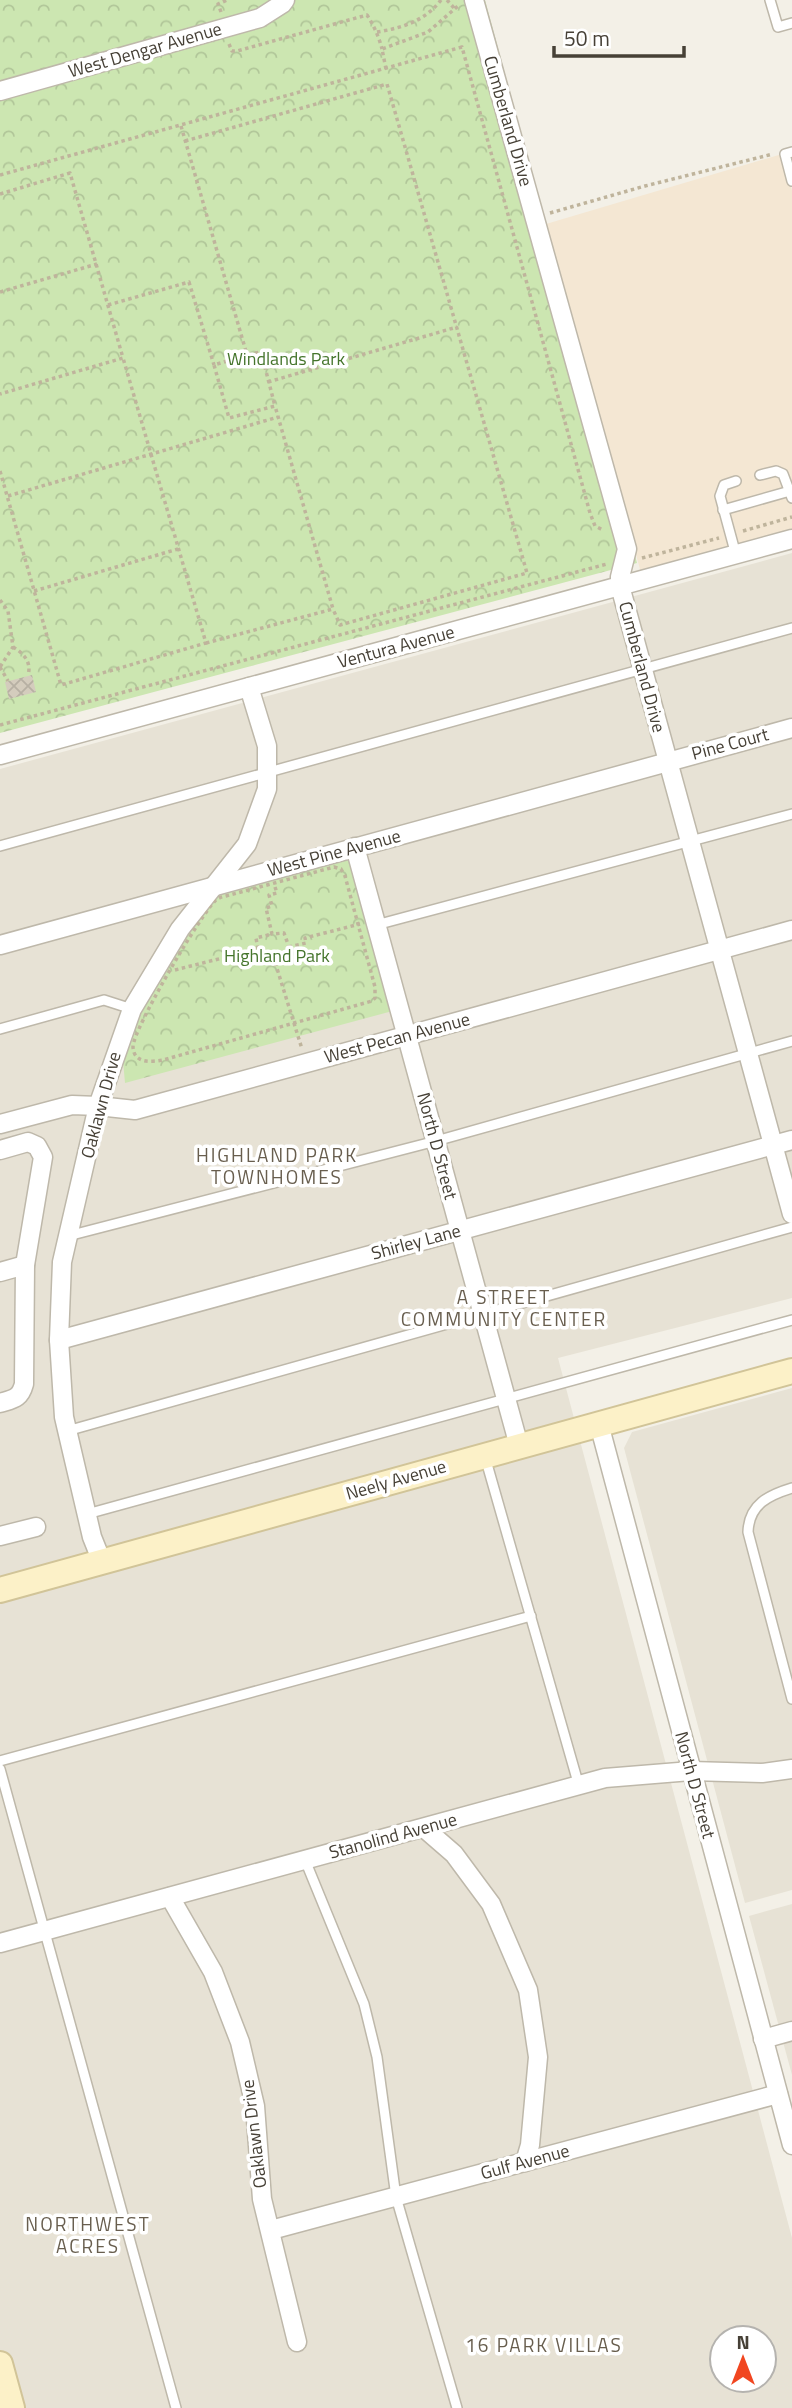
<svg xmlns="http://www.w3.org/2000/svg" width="792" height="2408" viewBox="0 0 792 2408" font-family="'Titillium Web',sans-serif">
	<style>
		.residential { fill: #e7e2d5; fill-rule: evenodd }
		.commercial { fill: #f4e7d3 }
		.park { fill: url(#park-crowns) }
		.building { fill: url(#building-cross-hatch) }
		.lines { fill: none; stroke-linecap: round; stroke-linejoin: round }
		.lane-casing { stroke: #beb8aa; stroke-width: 12 }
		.street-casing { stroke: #beb8aa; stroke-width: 21 }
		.secondary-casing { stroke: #d1c498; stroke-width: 28 }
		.path { stroke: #bfb49c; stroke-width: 3.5; stroke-dasharray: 3.5 3.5; stroke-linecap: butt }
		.lane { stroke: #fff; stroke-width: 9 }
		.street { stroke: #fff; stroke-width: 18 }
		.secondary { stroke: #fcf1c8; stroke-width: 24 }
		.labels { text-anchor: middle; stroke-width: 7; stroke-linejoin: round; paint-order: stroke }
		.street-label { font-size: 18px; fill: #464036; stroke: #fff }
		.park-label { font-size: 18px; fill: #45752c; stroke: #fff }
		.neighbourhood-label { font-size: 19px; letter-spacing: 2px; fill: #685e4e; stroke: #fff }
	</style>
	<defs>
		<pattern id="park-crowns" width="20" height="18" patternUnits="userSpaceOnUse" patternTransform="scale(1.75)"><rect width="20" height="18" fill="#cce6b1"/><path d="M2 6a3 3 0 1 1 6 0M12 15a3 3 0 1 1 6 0" fill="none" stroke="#b1c699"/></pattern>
		<pattern id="building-cross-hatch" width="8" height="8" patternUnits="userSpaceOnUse" patternTransform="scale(1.75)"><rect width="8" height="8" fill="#d4ccbd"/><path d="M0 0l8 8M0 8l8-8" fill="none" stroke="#b7b0a3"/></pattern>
	</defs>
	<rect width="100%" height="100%" fill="#f3f0e7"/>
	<g class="residential">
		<path d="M 792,553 L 792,1298 L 558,1358 L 792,2238 L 792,2408 L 0,2408 L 0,769 ZM 722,2338 L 764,2338 L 764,2380 L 722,2380 Z"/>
		<path d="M 792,1388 L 792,1890 L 745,1903 L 624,1448 L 632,1432 Z"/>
		<path d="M 792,1904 L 792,2075 L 749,1916 Z"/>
	</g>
	<path class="commercial" d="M 782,154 L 792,190 L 792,532 L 641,573 L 546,224 Z"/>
	<g class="park">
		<path d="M 0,0 L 485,0 L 637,563 L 0,733 Z"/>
		<path d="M 355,848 L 400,1009 L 125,1083 L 121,1038 L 215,886 Z"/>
	</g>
	<path class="building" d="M 32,675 L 36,692 L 9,699 L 5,682 Z"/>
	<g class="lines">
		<defs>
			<g id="lane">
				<path d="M 770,0 L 778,27 L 792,23"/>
				<path d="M 792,152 L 785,154 L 792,181"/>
				<path d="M 760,475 L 776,471 L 783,474 L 792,498"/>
				<path d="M 723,510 L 790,491"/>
				<path d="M 736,555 L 720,496 L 724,485 L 736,481"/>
				<path d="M 0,846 L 792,628"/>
				<path d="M 376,925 L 792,814"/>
				<path d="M 0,1029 L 104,1000 L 132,1009"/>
				<path d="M 68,1236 L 436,1141 L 792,1041"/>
				<path d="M 67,1431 L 792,1227"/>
				<path d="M 485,1457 L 579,1786"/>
				<path d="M 792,1488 C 769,1495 749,1504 748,1532 L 792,1699"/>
				<path d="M 87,1514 L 792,1320"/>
				<path d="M 0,1761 L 531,1616"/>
				<path d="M 0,1769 L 176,2408"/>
				<path d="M 305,1860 L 364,2004 L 377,2057 L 396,2197 L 457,2408"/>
			</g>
			<g id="street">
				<path d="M 474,0 L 627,549 L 620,577 L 620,586 L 792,1214"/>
				<path d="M 0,91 L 260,18 L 282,4 L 285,0"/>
				<path d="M 0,755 L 792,539"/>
				<path d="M 355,847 L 519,1446"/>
				<path d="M 0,945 L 792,728"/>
				<path d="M 0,1124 L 72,1105 L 98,1106 L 135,1110 L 792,930"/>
				<path d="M 0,1150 L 28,1142 L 37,1146 L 43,1157 L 25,1265 L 24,1384 C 20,1399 13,1399 0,1403"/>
				<path d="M 0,1272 L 25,1265"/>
				<path d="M 59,1340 L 792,1140"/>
				<path d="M 599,1424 L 792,2145"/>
				<path d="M 0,1536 L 36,1527"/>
				<path d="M 102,1562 L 92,1537 L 64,1417 L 59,1340 L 62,1262 L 98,1106 L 132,1009 L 180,929 L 247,844 L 267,789 L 267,746 L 249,687"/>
				<path d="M 424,1828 L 454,1854 L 491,1904 L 528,1990 L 538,2057 L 530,2145 L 525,2162"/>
				<path d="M 170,1897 L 213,1972 L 240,2042 L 255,2106 L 262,2199 L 297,2342"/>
				<path d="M 0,1943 L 605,1778 L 691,1771 L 762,1773 L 792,1769"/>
				<path d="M 763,2039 L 792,2031"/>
				<path d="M 271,2230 L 778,2094"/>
			</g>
			<g id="secondary">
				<path d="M 0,1590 L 792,1371"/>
				<path d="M 0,2364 L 12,2408"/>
			</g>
		</defs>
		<use href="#lane" class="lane-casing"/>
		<use href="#street" class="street-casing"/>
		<use href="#secondary" class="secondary-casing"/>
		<g class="path">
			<path d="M 447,0 L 454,8"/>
			<path d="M 221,12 L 218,4 L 227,0"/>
			<path d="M 377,32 C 402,28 425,21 441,0"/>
			<path d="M 229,44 L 232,51 L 237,51 L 367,15 C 374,26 379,37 382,49"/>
			<path d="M 386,69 L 382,49 L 428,32 L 458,6"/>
			<path d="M 181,126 L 247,355 L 214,365 L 229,418 L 275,406 L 261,352 L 247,355"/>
			<path d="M 185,141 L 387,84 L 527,573 L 340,625 L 333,609"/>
			<path d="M 0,175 L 462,47 L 590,513 L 595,526 L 603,530"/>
			<path d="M 0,194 L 70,173 L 123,358 L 0,394"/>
			<path d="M 550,213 L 645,186 L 773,154"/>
			<path d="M 0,292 L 97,264"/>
			<path d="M 108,305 L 189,282 L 214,365"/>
			<path d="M 268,382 L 457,327"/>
			<path d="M 0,471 L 61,685 L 206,643 L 123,358"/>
			<path d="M 8,496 L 278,417"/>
			<path d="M 743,531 L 792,517"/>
			<path d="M 642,558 L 719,538"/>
			<path d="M 34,591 L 178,549"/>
			<path d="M 0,600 L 8,611 L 13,647 L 0,667"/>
			<path d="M 206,643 L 333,609 L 275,406"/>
			<path d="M 13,647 C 23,653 32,662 28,675"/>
			<path d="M 0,667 L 8,681"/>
			<path d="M 0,725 L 607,564"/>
			<path d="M 334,867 L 341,869 L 345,876 L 375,987 L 375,998 L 372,1001 L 163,1060 C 151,1062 134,1064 133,1047 C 132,1031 202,912 216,900 C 220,897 222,897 226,896 Z"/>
			<path d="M 275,887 L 277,893 L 269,895 L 272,906 L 266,908 L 272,934 L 284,933 L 289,947"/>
			<path d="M 258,949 L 256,938 L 272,934"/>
			<path d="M 275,962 L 291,959 L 289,947 L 306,943 L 305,938 L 360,924"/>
			<path d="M 175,970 L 258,949 L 265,963 L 275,962 L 302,1049"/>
		</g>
		<use href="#lane" class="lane"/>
		<use href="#street" class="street"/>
		<use href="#secondary" class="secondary"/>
	</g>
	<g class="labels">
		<g class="street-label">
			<text transform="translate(145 50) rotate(-16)" y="6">West Dengar Avenue</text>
			<text transform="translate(508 121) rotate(74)" y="6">Cumberland Drive</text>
			<text transform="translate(396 647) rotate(-15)" y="6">Ventura Avenue</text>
			<text transform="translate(642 667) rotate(75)" y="6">Cumberland Drive</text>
			<text transform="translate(730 744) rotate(-15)" y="6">Pine Court</text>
			<text transform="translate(334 853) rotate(-15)" y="6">West Pine Avenue</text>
			<text transform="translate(397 1038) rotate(-15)" y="6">West Pecan Avenue</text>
			<text transform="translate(101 1105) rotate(-75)" y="6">Oaklawn Drive</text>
			<text transform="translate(437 1146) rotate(75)" y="6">North D Street</text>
			<text transform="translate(416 1242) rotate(-15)" y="6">Shirley Lane</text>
			<text transform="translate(396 1480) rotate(-16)" y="6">Neely Avenue</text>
			<text transform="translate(695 1785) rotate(75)" y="6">North D Street</text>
			<text transform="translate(393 1836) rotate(-15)" y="6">Stanolind Avenue</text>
			<text transform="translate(254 2134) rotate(-97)" y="6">Oaklawn Drive</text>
			<text transform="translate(525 2162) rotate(-15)" y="6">Gulf Avenue</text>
		</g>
		<g class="park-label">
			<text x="286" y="365">Windlands Park</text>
			<text x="277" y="962">Highland Park</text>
		</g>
		<g class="neighbourhood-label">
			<text x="277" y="1162">HIGHLAND PARK<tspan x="277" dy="22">TOWNHOMES</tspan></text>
			<text x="504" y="1304">A STREET<tspan x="504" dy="22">COMMUNITY CENTER</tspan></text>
			<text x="88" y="2231">NORTHWEST<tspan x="88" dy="22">ACRES</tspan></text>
			<text x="544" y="2352">16 PARK VILLAS</text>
		</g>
	</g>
	<g transform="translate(743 2359)"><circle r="33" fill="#ffffff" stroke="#b5b3af" stroke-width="2"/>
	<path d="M0-5L12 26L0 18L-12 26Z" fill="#f14620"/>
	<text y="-10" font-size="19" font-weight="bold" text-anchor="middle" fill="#464036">N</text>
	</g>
	<path d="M554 46v10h130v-10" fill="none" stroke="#464036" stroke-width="3.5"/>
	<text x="564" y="46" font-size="21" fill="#464036" stroke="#ffffff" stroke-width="5" paint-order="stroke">50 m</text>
</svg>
